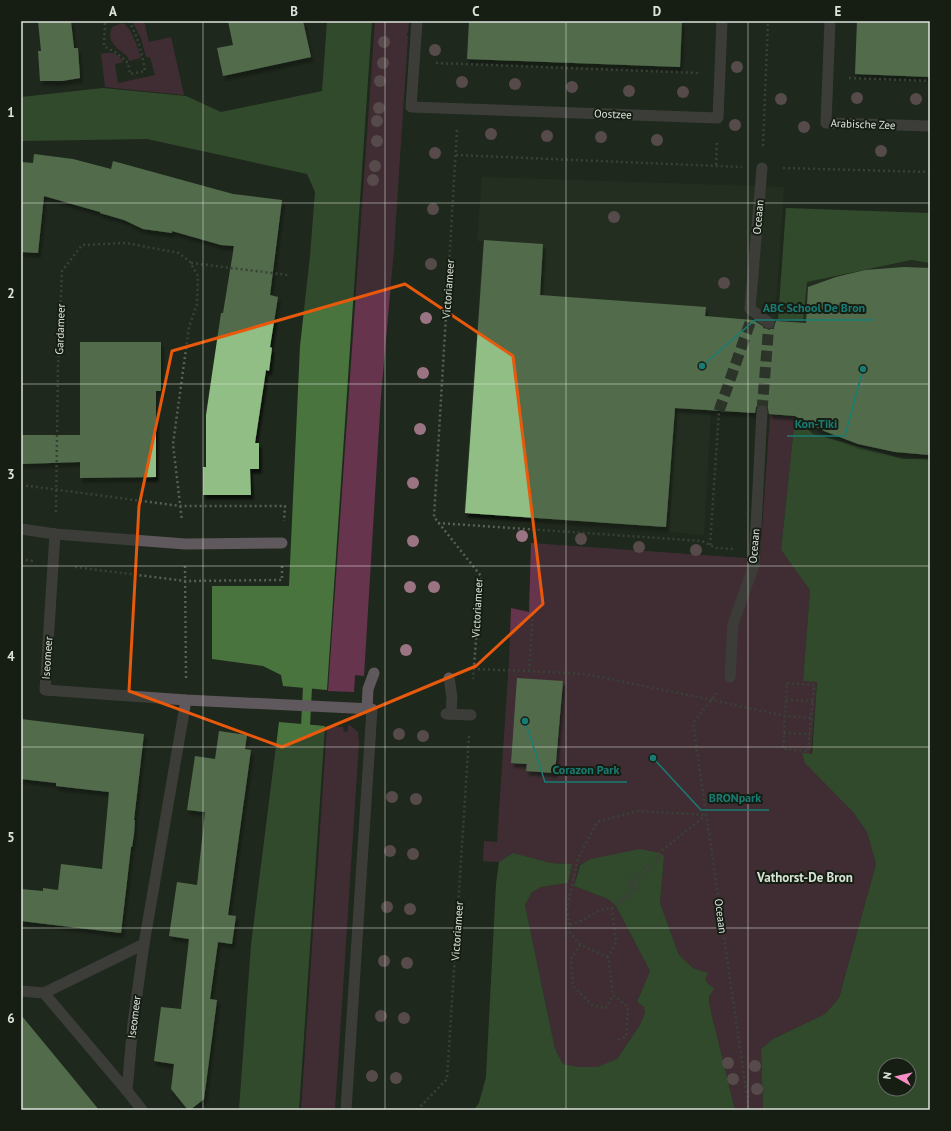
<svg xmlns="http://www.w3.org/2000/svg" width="951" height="1131" viewBox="0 0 951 1131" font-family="'PT Sans',sans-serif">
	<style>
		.built { fill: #283425 }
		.green { fill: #67344e }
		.water { fill: #49743e; fill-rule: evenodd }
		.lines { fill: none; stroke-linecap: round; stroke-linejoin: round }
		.stream { stroke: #49743e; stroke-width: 9 }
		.building { fill: #90be84; filter: url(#shadow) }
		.pedestrian-tunnel { stroke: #3c443a; stroke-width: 11; stroke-dasharray: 11 5.5; stroke-linecap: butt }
		.path { stroke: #596157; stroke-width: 2.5; stroke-dasharray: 2 3; stroke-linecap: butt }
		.service { stroke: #5f585c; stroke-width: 11 }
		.pedestrian { stroke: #5f585c; stroke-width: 11 }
		.minor { stroke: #5f585c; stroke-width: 11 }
		.tree { fill: #9a7483 }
		.marked { fill: none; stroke: #e8590c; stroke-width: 3; stroke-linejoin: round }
		.grid { fill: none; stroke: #dee4dd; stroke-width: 1; stroke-opacity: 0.55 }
		.labels { text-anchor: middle; stroke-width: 4; stroke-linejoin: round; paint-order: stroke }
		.street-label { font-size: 11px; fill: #dee4dd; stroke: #161e14 }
		.quarter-label { font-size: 13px; font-weight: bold; fill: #d6e2d3; stroke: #161e14 }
		.leader { fill: none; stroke: #197c74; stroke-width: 1.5 }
		.callout-dot { fill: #197c74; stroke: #161e14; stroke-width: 1.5 }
		.callout-label { font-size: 12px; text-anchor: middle; font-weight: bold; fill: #197c74; stroke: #161e14; stroke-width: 4; stroke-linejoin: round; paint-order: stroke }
		.neatline { fill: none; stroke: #dee4dd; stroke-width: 1.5 }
		.grid-label { font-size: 13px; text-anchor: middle; font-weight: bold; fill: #dee4dd }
	</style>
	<defs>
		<filter id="shadow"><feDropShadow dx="2.5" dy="4.5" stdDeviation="1" flood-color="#0009"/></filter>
	</defs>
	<rect width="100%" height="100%" fill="#1f281d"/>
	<path class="built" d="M 482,177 L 784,187 L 775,321 L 778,321 L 778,319 L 803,321 L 807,282 L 911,260 L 930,263 L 930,459 L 903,459 L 813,434 L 795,417 L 711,410 L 704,535 L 464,513 L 483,242 L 477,241 Z"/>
	<g class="green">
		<path d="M 132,21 L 144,21 L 149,42 L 171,37 L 184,95 L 105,87 L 101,54 C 110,51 119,53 123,62 L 115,64 L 118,83 L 155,75 L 150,57 L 146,57 L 141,38 Z"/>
		<path d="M 375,21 L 409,21 L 408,33 L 407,33 L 407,35 L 408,36 L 394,249 L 381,396 L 364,676 L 355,675 L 354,692 L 328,691 Z"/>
		<path d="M 123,23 C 132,29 138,48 141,58 L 129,61 L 128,57 C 119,49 105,42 112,27 Z"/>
		<path d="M 770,415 L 795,417 L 781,550 L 810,590 L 803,681 L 817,682 L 811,754 L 802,754 L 806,763 L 853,812 L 867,832 L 876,864 L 839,998 L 825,1014 L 773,1039 L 761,1049 L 763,1110 L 735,1110 L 710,1008 L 709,985 L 705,979 L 707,973 L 693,968 L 679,955 L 660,903 L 664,856 C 636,856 605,852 579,865 L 574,886 L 608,899 L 616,906 L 650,971 L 637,1002 L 644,1007 L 645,1013 L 640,1025 L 617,1059 L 597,1067 L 579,1067 L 563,1064 L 555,1049 L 525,905 L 532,892 L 541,887 L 568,883 L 572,864 L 551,863 L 513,853 L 499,862 L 483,861 L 484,841 L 497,842 L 509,661 L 511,608 L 529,612 L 531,543 L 760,559 Z"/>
		<path d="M 348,725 L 351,726 L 358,732 L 359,743 L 335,1110 L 301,1110 L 327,726 L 343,727 L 344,732 L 348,731 Z"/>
	</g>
	<g class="water">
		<path d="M 327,21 L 372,21 L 327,690 L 283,686 L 281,675 L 263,666 L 212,659 L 212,586 L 289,586 L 300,346 L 310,256 L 315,192 L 307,174 L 147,139 L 21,141 L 21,97 L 103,88 L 186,96 L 221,112 L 322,91 Z"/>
		<path d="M 786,208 L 930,213 L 930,263 L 911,260 L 807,282 L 803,321 L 778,319 Z"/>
		<path d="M 795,417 L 813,434 L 903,459 L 930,459 L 930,1110 L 763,1110 L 761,1049 L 773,1039 L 825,1014 L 839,998 L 876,864 L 867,832 L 853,812 L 805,763 L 802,753 L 812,754 L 817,682 L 803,681 L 810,590 L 781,550 ZM 885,1065 L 909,1065 L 909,1089 L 885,1089 Z"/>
		<path d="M 279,722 L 325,726 L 299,1110 L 239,1110 L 251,945 Z"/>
		<path d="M 640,849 L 659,853 L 664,856 L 660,903 L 679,955 L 693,968 L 708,973 L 705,979 L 709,985 L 714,988 L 709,997 L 710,1008 L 735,1110 L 474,1110 L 479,1103 L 486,1077 L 496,884 L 499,862 L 513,853 L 551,863 L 572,864 L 568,883 L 541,887 L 532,892 L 525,905 L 555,1049 L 563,1064 L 579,1067 L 597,1067 L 617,1059 L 640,1025 L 645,1013 L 644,1007 L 637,1002 L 650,971 L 616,906 L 608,899 L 574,886 L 580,865 L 591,859 Z"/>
	</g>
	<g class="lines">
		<path class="stream" d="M 305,736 L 308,677"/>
	</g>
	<g class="building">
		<path d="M 38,21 L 71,21 L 74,48 L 78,48 L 80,78 L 62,81 L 40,81 L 38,51 L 41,51 Z"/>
		<path d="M 228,21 L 303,21 L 311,57 L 223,76 L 217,48 L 233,45 Z"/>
		<path d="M 469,21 L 682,21 L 680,67 L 467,59 Z"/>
		<path d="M 857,21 L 930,21 L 930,77 L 855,74 Z"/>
		<path d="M 34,154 L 73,159 L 111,169 L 113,161 L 233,194 L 282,200 L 270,295 L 278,297 L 270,347 L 272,348 L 269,371 L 266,370 L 255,443 L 259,443 L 259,469 L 250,469 L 251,495 L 203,495 L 203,467 L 206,467 L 206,415 L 221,313 L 223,313 L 234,246 L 221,245 L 172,231 L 172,233 L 143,229 L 124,220 L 100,213 L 100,212 L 44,196 L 38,253 L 21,252 L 21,162 L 33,163 Z"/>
		<path d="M 484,240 L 543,244 L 540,295 L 706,307 L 705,316 L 753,320 L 769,330 L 774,327 L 776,321 L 806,323 L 808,287 L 836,277 L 865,270 L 904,267 L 930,268 L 930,455 L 895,452 L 858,444 L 824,431 L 795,416 L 769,414 L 768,408 L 763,404 L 756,407 L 755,413 L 675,408 L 666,527 L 465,513 Z"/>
		<path d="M 80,342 L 161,342 L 161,391 L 156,391 L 156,477 L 80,478 L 80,462 L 21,464 L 21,435 L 80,435 Z"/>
		<path d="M 517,678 L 563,681 L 555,773 L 526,771 L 527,764 L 511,763 Z"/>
		<path d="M 21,719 L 144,734 L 134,820 L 135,820 L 134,834 L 132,847 L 131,847 L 121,933 L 21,921 L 21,889 L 43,891 L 43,888 L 58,890 L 61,864 L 102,869 L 109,792 L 56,786 L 56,783 L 21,779 Z"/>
		<path d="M 219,731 L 247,735 L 245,749 L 251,750 L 228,915 L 236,916 L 232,944 L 218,942 L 210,999 L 217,1000 L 204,1099 L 190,1110 L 188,1110 L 171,1089 L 174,1064 L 154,1061 L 161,1007 L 181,1009 L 189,939 L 169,936 L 177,882 L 197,885 L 205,812 L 187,810 L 195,756 L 215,759 Z"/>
		<path d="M 21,1015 L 73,1078 L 99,1110 L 21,1110 Z"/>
	</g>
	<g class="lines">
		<g class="pedestrian-tunnel">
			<path d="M 719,411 L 751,320"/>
			<path d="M 762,411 L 769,323"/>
		</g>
		<g class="path">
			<path d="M 105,21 L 105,23 L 109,21"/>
			<path d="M 105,23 L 104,46 L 118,54 L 128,63 L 130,74 L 145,71 C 142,53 138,37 129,21"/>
			<path d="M 436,63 L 699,73"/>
			<path d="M 849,78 L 930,81"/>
			<path d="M 457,130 L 434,517 L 481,576 L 473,679"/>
			<path d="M 763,146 L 768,21"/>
			<path d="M 456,155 L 742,167"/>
			<path d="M 716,165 L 717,140"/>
			<path d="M 783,168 L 930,172"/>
			<path d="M 191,263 L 288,275"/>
			<path d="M 21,485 L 180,506 L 285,506 L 284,521"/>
			<path d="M 56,512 L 58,365 L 62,271 L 82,245 L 126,243 L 179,253 L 190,262 L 198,276 L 197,304 L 189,327 L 173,444 L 182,521"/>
			<path d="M 438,523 L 702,541 L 716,548 L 734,549"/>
			<path d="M 710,545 L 719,411"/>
			<path d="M 21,559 L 33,561"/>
			<path d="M 185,566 L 186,679"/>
			<path d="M 75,567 L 185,581 L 282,580 L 282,564"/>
			<path d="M 473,669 L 529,671 L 585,674 L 712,700 L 785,716 L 811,718"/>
			<path d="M 529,671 L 533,612 L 537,612"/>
			<path d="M 787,683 L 814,685 L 808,751 L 783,749 Z"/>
			<path d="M 717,693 L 693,723 L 749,1110"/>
			<path d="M 786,700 L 813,701"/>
			<path d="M 784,733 L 810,734"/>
			<path d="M 654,863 L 659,853 L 706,815"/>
			<path d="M 630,875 L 632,882 L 636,877 L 637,872 L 650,865"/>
			<path d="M 633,882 L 628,886 L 640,889"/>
			<path d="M 630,891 L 643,877 L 648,870"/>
			<path d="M 630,891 L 634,891 L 629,896 L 624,894 Z"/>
			<path d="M 625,898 L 619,905 L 621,900 Z"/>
			<path d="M 612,908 L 616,942 L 608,957 L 613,995 L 628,1007 L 626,1037 L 617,1040"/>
			<path d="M 569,925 L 567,909 L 578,859 L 597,822 L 638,811 L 706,815"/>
			<path d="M 580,945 L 569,931 L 569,925 L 583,920 L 600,910 L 612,908 L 619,905 L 615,902 L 621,900 L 620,897 L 624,894 L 625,898 L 629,896 L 630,891 L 627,880 L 632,882 L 634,891 L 640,889 L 636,877 L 630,875 L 637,872 L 642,873 L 644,868 L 648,871 L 652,868 L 650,865 L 660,861 L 657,857 L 661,856 L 659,853"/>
			<path d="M 608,957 L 580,945 L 571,959 L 573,986 L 592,1005 L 606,1008 L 613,995"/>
			<path d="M 417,1110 L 447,1079 L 469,736"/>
		</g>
		<g class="service">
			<path d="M 449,678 L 452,697 L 451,714"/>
			<path d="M 367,709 L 368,689 L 374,673"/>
			<path d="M 446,714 L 471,715"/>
		</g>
		<g class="pedestrian">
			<path d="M 762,168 L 750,309 L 769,323"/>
			<path d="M 730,677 L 733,624 L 754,565 L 762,411"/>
		</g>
		<g class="minor">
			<path d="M 417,21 L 411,107 L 718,118 L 722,21"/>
			<path d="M 830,21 L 826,123 L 930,126"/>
			<path d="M 21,529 L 55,534 L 185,544 L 282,543"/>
			<path d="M 55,534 L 45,690 L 186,700 L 372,709 L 346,1110"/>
			<path d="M 21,991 L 44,993"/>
			<path d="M 127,1091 L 44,993 L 144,944"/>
			<path d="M 142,1110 L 127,1091 L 133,1023 L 144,944 L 186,700"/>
		</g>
	</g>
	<g class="tree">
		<circle cx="384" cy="42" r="6"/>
		<circle cx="435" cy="50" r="6"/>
		<circle cx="383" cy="63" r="6"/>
		<circle cx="737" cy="67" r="6"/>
		<circle cx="380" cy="81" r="6"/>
		<circle cx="462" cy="82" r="6"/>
		<circle cx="515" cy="84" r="6"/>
		<circle cx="572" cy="87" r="6"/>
		<circle cx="629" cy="91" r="6"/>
		<circle cx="683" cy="92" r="6"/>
		<circle cx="857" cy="98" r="6"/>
		<circle cx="781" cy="99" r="6"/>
		<circle cx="916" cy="99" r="6"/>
		<circle cx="379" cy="108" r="6"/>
		<circle cx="377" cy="121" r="6"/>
		<circle cx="735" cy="125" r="6"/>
		<circle cx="804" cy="127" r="6"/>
		<circle cx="491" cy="134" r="6"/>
		<circle cx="547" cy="136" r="6"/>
		<circle cx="601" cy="137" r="6"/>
		<circle cx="657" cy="140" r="6"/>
		<circle cx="377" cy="141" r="6"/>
		<circle cx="881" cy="151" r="6"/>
		<circle cx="435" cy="153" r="6"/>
		<circle cx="375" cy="166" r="6"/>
		<circle cx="373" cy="180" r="6"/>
		<circle cx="433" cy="209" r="6"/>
		<circle cx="614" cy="217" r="6"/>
		<circle cx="431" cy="264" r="6"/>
		<circle cx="724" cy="283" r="6"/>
		<circle cx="426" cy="318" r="6"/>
		<circle cx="423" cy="373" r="6"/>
		<circle cx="420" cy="429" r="6"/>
		<circle cx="413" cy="483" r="6"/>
		<circle cx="522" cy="536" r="6"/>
		<circle cx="581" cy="539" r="6"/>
		<circle cx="413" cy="541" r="6"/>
		<circle cx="639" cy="547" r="6"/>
		<circle cx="696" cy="550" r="6"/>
		<circle cx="410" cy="587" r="6"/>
		<circle cx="434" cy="587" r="6"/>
		<circle cx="406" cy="650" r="6"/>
		<circle cx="399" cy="734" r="6"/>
		<circle cx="423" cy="736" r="6"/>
		<circle cx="392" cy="797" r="6"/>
		<circle cx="416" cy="799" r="6"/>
		<circle cx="390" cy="851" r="6"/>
		<circle cx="413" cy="854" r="6"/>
		<circle cx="387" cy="907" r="6"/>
		<circle cx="410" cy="909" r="6"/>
		<circle cx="384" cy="961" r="6"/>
		<circle cx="407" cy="963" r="6"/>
		<circle cx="381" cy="1016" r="6"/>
		<circle cx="404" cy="1018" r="6"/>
		<circle cx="728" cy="1063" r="6"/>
		<circle cx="755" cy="1066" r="6"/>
		<circle cx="372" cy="1076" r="6"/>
		<circle cx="396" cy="1078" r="6"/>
		<circle cx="733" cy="1079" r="6"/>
		<circle cx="757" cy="1089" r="6"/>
	</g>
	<path d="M0 0H951V1131H0ZM 405,284 L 513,356 L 543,604 L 476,666 L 282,747 L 129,691 L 139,506 L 172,351 Z" fill="#1f281d" fill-opacity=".55" fill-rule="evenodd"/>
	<path class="marked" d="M 405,284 L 513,356 L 543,604 L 476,666 L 282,747 L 129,691 L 139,506 L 172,351 Z"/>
	<path class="grid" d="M 203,21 L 203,1110M 385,21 L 385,1110M 566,21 L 566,1110M 748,21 L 748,1110M 21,203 L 930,203M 21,384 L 930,384M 21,566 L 930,566M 21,747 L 930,747M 21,928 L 930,928"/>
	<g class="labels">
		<g class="street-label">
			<text transform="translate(613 114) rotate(2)" y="4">Oostzee</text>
			<text transform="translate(863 124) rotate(2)" y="4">Arabische Zee</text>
			<text transform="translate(758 217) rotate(-85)" y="4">Oceaan</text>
			<text transform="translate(448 289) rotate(-86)" y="4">Victoriameer</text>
			<text transform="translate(60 329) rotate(-88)" y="4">Gardameer</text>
			<text transform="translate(754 546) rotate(-85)" y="4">Oceaan</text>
			<text transform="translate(477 608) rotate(-87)" y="4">Victoriameer</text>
			<text transform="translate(47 658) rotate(-86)" y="4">Iseomeer</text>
			<text transform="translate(721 916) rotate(82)" y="4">Oceaan</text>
			<text transform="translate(457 931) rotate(-86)" y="4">Victoriameer</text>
			<text transform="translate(134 1017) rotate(-83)" y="4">Iseomeer</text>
		</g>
		<g class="quarter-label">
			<text x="805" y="882">Vathorst-De Bron</text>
		</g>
	</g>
	<path class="leader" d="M702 366L755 320H873M863 369L845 436H787M525 721L545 782H627M653 758L701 810H769"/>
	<g class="callout-dot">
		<circle cx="702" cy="366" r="4"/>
		<circle cx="863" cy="369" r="4"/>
		<circle cx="525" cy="721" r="4"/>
		<circle cx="653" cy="758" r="4"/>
	</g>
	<g class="callout-label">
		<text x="814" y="312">ABC School De Bron</text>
		<text x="816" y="428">Kon-Tiki</text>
		<text x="586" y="774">Corazon Park</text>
		<text x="735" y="802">BRONpark</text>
	</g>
	<rect width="951" height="1131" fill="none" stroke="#161e14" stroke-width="44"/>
	<g transform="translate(897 1077) rotate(278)"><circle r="19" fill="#161e14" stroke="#666d64"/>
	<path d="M0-3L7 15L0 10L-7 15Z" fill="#fa8fc6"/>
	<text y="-6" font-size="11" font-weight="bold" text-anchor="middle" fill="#dee4dd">N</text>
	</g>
	<rect x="22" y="22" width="907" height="1087" class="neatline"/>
	<g class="grid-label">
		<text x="113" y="16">A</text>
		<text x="294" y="16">B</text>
		<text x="476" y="16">C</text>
		<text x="657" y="16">D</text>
		<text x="838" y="16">E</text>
		<text x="11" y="117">1</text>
		<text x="11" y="298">2</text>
		<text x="11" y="479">3</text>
		<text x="11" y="661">4</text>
		<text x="11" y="842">5</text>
		<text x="11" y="1023">6</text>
	</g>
</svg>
